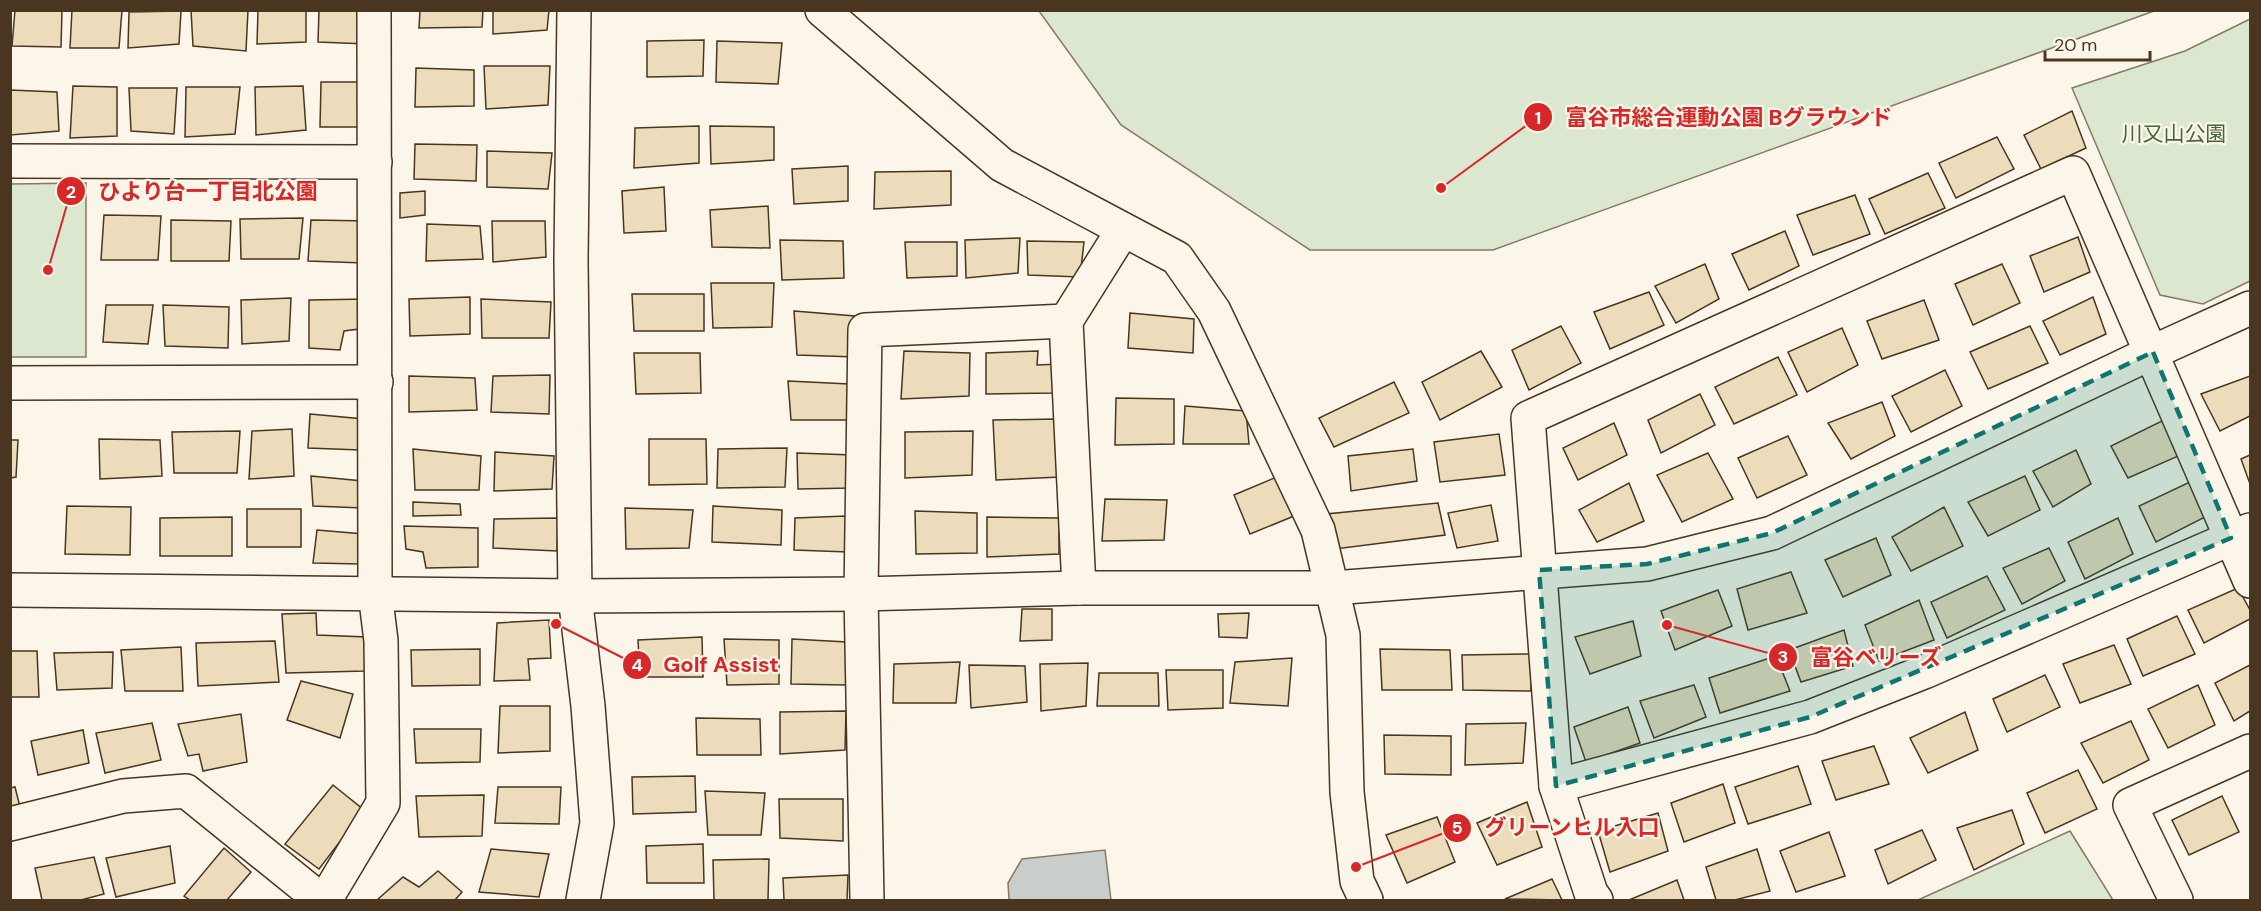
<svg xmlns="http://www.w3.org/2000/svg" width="2261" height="911" viewBox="0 0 2261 911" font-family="'DM Sans','Noto Sans JP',sans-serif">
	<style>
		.green { fill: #dce7d0; stroke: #887966; stroke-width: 1.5 }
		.water { fill: #c9cecd; stroke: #887966; stroke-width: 1.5 }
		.building { fill: #ecdcbc; stroke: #4a3520; stroke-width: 1.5 }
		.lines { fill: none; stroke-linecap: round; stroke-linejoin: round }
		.minor-casing { stroke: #4a3520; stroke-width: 36 }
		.minor { stroke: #fbf6e9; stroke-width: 33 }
		.marked { fill: #0f766e; fill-opacity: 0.2; stroke: #0f766e; stroke-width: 4.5; stroke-dasharray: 12 8; stroke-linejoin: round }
		.labels { text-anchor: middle; stroke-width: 4.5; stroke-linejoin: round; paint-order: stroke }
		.park-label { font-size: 21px; fill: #436837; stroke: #fbf6e9 }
		.leader { fill: none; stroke: #d62828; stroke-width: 2 }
		.callout-dot { fill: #d62828; stroke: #fbf6e9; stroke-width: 2 }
		.mark-label { font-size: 18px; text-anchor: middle; font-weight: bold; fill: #fff }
		.callout-label { font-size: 22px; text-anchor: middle; font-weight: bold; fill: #d62828; stroke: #fbf6e9; stroke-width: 4.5; stroke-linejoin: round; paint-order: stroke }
	</style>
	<rect width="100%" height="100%" fill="#fbf6e9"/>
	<g class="green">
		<path d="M 1039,11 L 2154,11 L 1493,250 L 1310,250 L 1121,125 Z"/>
		<path d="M 2250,19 L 2250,281 L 2203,304 L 2160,295 L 2072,88 L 2185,51 Z"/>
		<path d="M 86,183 L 86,357 L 11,357 L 11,184 Z"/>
		<path d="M 2070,831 L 2113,900 L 1918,900 Z"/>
	</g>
	<path class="water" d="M 1105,850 L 1111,900 L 1009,900 L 1008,883 L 1022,859 Z"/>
	<g class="building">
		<path d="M 15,10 L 62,10 L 61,47 L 12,46 Z"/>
		<path d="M 72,10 L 122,10 L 119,48 L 70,48 Z"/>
		<path d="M 191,10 L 248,10 L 246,51 L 193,46 Z"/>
		<path d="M 258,10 L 306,10 L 306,42 L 257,44 Z"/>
		<path d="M 319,10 L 370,10 L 367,44 L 318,42 Z"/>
		<path d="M 420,10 L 483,10 L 482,27 L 419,28 Z"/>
		<path d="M 493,10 L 549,10 L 547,30 L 493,34 Z"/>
		<path d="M 181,11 L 179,44 L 128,48 L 129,12 Z"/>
		<path d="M 704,40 L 703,76 L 647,77 L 647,41 Z"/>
		<path d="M 717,41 L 782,43 L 778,84 L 716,82 Z"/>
		<path d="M 484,66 L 550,66 L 548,105 L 486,109 Z"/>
		<path d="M 416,68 L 474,70 L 474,106 L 415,107 Z"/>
		<path d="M 321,82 L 372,82 L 366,127 L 320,127 Z"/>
		<path d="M 73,86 L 117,87 L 117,136 L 70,138 Z"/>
		<path d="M 303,86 L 306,130 L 256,135 L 255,87 Z"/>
		<path d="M 186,87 L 240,87 L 235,134 L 185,137 Z"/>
		<path d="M 129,88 L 177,88 L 174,134 L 131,131 Z"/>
		<path d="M 10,90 L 57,92 L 59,131 L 10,135 Z"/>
		<path d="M 2072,111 L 2086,148 L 2041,169 L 2024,135 Z"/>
		<path d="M 699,126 L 699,163 L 634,168 L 635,128 Z"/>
		<path d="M 710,126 L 774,127 L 774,160 L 711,164 Z"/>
		<path d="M 1997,137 L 2014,169 L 1956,198 L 1939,163 Z"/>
		<path d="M 415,144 L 477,145 L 476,181 L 414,179 Z"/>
		<path d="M 487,151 L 552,153 L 548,189 L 487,187 Z"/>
		<path d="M 848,166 L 848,201 L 794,204 L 792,169 Z"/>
		<path d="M 951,171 L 951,205 L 874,209 L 875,172 Z"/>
		<path d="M 1928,173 L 1945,208 L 1885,234 L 1869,199 Z"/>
		<path d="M 664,187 L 666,231 L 624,233 L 622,191 Z"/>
		<path d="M 425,191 L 425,215 L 400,218 L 400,193 Z"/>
		<path d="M 1855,195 L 1870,234 L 1813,255 L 1797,215 Z"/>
		<path d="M 768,206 L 770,248 L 712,247 L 710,210 Z"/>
		<path d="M 104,215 L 161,216 L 158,260 L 101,260 Z"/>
		<path d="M 303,218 L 299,259 L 241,259 L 240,219 Z"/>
		<path d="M 171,220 L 231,221 L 229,261 L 171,261 Z"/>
		<path d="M 311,220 L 370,221 L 364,263 L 308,261 Z"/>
		<path d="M 492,221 L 545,221 L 546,257 L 493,262 Z"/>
		<path d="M 427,224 L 480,226 L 483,259 L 426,261 Z"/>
		<path d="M 1785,231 L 1799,266 L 1749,290 L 1732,254 Z"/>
		<path d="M 2078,237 L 2090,272 L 2044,292 L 2030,256 Z"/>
		<path d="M 1020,238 L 1018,273 L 966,278 L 965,240 Z"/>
		<path d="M 780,240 L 843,241 L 844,278 L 782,280 Z"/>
		<path d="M 1027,241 L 1084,242 L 1080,277 L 1028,275 Z"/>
		<path d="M 905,242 L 957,242 L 957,276 L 907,278 Z"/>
		<path d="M 1705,264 L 1719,299 L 1676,323 L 1655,286 Z"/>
		<path d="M 2002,264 L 2020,303 L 1973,325 L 1955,284 Z"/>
		<path d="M 711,283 L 774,283 L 772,327 L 713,328 Z"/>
		<path d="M 1649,292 L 1664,325 L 1610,349 L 1594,312 Z"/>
		<path d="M 632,294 L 704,294 L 704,331 L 634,331 Z"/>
		<path d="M 470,297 L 470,334 L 410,336 L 409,299 Z"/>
		<path d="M 2093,297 L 2106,334 L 2060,355 L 2043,321 Z"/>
		<path d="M 291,298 L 289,341 L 242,344 L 241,300 Z"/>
		<path d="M 368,299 L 367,328 L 344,331 L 340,350 L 309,348 L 309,300 Z"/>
		<path d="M 481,299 L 551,302 L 549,338 L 482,338 Z"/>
		<path d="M 1924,300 L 1939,340 L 1882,359 L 1867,321 Z"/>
		<path d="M 106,305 L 153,305 L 148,344 L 103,342 Z"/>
		<path d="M 163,305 L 229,307 L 228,348 L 165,346 Z"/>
		<path d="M 794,311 L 855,316 L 856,357 L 797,355 Z"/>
		<path d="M 1130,313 L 1194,319 L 1193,353 L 1128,348 Z"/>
		<path d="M 1561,326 L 1581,363 L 1529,390 L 1512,350 Z"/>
		<path d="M 2030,326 L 2048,363 L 1988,389 L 1970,352 Z"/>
		<path d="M 1842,328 L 1858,365 L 1807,392 L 1788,352 Z"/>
		<path d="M 904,351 L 970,353 L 969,396 L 901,399 Z"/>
		<path d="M 1038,351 L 1037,365 L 1060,364 L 1058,393 L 986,394 L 986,353 Z"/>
		<path d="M 1481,351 L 1502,387 L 1440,420 L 1422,382 Z"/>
		<path d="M 634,353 L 700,353 L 701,393 L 636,394 Z"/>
		<path d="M 1778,357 L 1797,395 L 1734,424 L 1715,387 Z"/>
		<path d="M 1945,370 L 1962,406 L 1911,432 L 1892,396 Z"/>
		<path d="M 550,375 L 549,414 L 491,412 L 493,376 Z"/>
		<path d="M 409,376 L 475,378 L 477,410 L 409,412 Z"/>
		<path d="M 2250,376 L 2250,416 L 2220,431 L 2201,394 Z"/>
		<path d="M 788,381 L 849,384 L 848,420 L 791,420 Z"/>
		<path d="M 1394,382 L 1409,413 L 1334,447 L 1319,418 Z"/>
		<path d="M 1700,394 L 1715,425 L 1661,453 L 1648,420 Z"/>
		<path d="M 1116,398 L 1174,399 L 1174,444 L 1115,445 Z"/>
		<path d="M 1882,402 L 1895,436 L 1851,459 L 1828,423 Z"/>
		<path d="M 1185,406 L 1246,411 L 1249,444 L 1183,444 Z"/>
		<path d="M 310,414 L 364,419 L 360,450 L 308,448 Z"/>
		<path d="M 1056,419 L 1060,477 L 996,480 L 993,420 Z"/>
		<path d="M 2166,419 L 2183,454 L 2128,478 L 2111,446 Z"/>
		<path d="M 1614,423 L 1627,455 L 1578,480 L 1563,448 Z"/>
		<path d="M 292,429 L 294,476 L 249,479 L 252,431 Z"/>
		<path d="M 240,431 L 237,473 L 174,473 L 172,432 Z"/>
		<path d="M 973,431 L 972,475 L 905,478 L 905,432 Z"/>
		<path d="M 1499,434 L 1505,475 L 1440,482 L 1434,442 Z"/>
		<path d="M 1788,436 L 1807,475 L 1757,498 L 1738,458 Z"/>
		<path d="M 99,439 L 160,440 L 162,476 L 100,479 Z"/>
		<path d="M 649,439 L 706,439 L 707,484 L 649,485 Z"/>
		<path d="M 10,440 L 18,440 L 16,477 L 10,478 Z"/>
		<path d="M 787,448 L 785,487 L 717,488 L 718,449 Z"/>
		<path d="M 413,449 L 481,456 L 479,490 L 415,490 Z"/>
		<path d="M 1413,449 L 1417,481 L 1351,491 L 1348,456 Z"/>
		<path d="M 2076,450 L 2091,484 L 2053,507 L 2033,471 Z"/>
		<path d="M 495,452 L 554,456 L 552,489 L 494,491 Z"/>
		<path d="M 797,453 L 853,455 L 853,488 L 798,489 Z"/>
		<path d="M 1708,453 L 1733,499 L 1682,522 L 1657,475 Z"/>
		<path d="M 2250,455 L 2250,484 L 2241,459 Z"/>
		<path d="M 311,476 L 363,481 L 363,508 L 313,506 Z"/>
		<path d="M 1279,476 L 1294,516 L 1250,534 L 1234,495 Z"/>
		<path d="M 2025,476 L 2040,510 L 1988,536 L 1968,502 Z"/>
		<path d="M 2192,481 L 2207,516 L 2156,542 L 2139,506 Z"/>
		<path d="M 1629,483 L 1644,521 L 1597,542 L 1579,510 Z"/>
		<path d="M 1105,499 L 1167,500 L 1164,540 L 1102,541 Z"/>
		<path d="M 413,502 L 460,504 L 461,515 L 413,516 Z"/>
		<path d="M 1438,503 L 1445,535 L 1335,549 L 1326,514 Z"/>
		<path d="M 1491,505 L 1498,541 L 1457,548 L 1448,513 Z"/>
		<path d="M 67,506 L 131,507 L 130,555 L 65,554 Z"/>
		<path d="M 713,506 L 782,510 L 781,545 L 712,542 Z"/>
		<path d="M 1944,507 L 1963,546 L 1911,571 L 1892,537 Z"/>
		<path d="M 625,508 L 693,510 L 689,548 L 626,549 Z"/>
		<rect x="247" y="509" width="54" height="38"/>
		<path d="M 915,511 L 977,513 L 977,553 L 916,554 Z"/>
		<path d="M 846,516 L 848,552 L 794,550 L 795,518 Z"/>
		<path d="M 232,517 L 232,556 L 160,556 L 160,518 Z"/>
		<path d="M 987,517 L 1059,518 L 1059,554 L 987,557 Z"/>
		<path d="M 558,518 L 557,551 L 493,548 L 494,519 Z"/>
		<path d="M 2118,518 L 2133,554 L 2085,579 L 2068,542 Z"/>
		<path d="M 404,526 L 478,528 L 478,567 L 426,568 L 423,552 L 406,549 Z"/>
		<path d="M 317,530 L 364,534 L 361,564 L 313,563 Z"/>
		<path d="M 1876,538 L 1891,575 L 1843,597 L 1825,560 Z"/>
		<path d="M 2049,548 L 2065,581 L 2022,604 L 2003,568 Z"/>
		<path d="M 1791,572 L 1807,613 L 1748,630 L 1737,589 Z"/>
		<path d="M 1987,576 L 2005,610 L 1947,638 L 1931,602 Z"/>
		<path d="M 2238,588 L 2250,610 L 2250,619 L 2204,643 L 2188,610 Z"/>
		<path d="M 1718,590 L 1732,626 L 1675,650 L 1661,611 Z"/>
		<path d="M 1919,600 L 1934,640 L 1879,661 L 1865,625 Z"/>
		<path d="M 1022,609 L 1052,609 L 1052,640 L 1020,641 Z"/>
		<path d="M 316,613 L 317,635 L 367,637 L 365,671 L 286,673 L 282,614 Z"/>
		<path d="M 1249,613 L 1247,638 L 1219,637 L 1218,614 Z"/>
		<path d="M 2177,616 L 2195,654 L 2143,676 L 2127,639 Z"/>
		<path d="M 549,620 L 551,658 L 528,659 L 530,680 L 494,681 L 497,623 Z"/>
		<path d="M 1633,621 L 1641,656 L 1590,674 L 1575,637 Z"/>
		<path d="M 1844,630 L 1853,666 L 1801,682 L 1789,650 Z"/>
		<path d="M 702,637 L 703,677 L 640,677 L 638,640 Z"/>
		<path d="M 724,639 L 779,640 L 779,684 L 727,685 Z"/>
		<path d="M 792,639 L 847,642 L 846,685 L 791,684 Z"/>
		<path d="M 275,641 L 279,682 L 198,686 L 196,643 Z"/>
		<path d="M 2114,645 L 2131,684 L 2080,703 L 2063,664 Z"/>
		<path d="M 181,647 L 183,691 L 125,691 L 121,650 Z"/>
		<path d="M 480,649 L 480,685 L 412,686 L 411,650 Z"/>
		<path d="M 1380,649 L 1450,650 L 1452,690 L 1382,690 Z"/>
		<path d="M 10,651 L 37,651 L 39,697 L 10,697 Z"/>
		<path d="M 113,652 L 112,688 L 57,690 L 54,653 Z"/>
		<path d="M 1531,654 L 1531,691 L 1463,690 L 1462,655 Z"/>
		<path d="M 1776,656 L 1790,691 L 1720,713 L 1709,678 Z"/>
		<path d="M 1292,658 L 1288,706 L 1230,703 L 1235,662 Z"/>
		<path d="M 960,662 L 956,703 L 893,703 L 894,664 Z"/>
		<path d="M 1088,663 L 1086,706 L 1041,711 L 1040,664 Z"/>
		<path d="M 969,665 L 1025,666 L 1027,702 L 971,708 Z"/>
		<path d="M 2250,665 L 2250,711 L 2234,721 L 2215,683 Z"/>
		<path d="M 1166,670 L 1223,670 L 1223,708 L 1168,710 Z"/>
		<path d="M 1099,673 L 1158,673 L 1159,706 L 1097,706 Z"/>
		<path d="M 2045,675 L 2060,707 L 2007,732 L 1993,699 Z"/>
		<path d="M 301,681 L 353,694 L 340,738 L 287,720 Z"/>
		<path d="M 1694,685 L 1706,717 L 1654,738 L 1640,701 Z"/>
		<path d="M 2198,685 L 2215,725 L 2168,748 L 2148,709 Z"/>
		<path d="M 500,706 L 550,706 L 550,751 L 498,753 Z"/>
		<path d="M 1628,707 L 1640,743 L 1586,762 L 1574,727 Z"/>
		<path d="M 846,711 L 845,750 L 780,754 L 780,712 Z"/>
		<path d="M 1965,712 L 1978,750 L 1928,773 L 1910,738 Z"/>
		<path d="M 241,714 L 247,762 L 203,771 L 199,754 L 188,756 L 178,724 Z"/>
		<path d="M 696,718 L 760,719 L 761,755 L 697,755 Z"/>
		<path d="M 2131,721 L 2149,760 L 2103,783 L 2081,743 Z"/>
		<path d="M 152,723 L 161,760 L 105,773 L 96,733 Z"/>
		<path d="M 1526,723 L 1523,763 L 1465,765 L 1466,724 Z"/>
		<path d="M 414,729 L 481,729 L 480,762 L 416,763 Z"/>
		<path d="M 83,730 L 89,763 L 38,775 L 31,741 Z"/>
		<path d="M 1384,735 L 1451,736 L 1451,775 L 1385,774 Z"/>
		<path d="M 1874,746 L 1889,784 L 1836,800 L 1822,761 Z"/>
		<path d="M 1798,766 L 1811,804 L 1748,824 L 1735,787 Z"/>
		<path d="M 2078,770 L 2097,809 L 2045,833 L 2027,793 Z"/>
		<path d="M 695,776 L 696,812 L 633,814 L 632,777 Z"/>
		<path d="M 1723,784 L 1735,823 L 1684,842 L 1671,803 Z"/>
		<path d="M 333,785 L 364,810 L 319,869 L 285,844 Z"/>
		<path d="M 15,787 L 21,811 L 10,814 L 10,788 Z"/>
		<path d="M 498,787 L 561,787 L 559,824 L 495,823 Z"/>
		<path d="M 705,791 L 765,793 L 761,835 L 708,835 Z"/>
		<path d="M 484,795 L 482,836 L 419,837 L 416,796 Z"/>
		<path d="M 2222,796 L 2239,832 L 2189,855 L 2172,820 Z"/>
		<path d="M 779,799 L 843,799 L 843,841 L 780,838 Z"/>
		<path d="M 1527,802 L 1542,847 L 1497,865 L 1477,823 Z"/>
		<path d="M 2012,810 L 2024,844 L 1974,870 L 1957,828 Z"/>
		<path d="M 1658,813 L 1668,851 L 1610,872 L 1598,831 Z"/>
		<path d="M 1437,817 L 1455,862 L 1407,883 L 1386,835 Z"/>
		<path d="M 1922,830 L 1936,860 L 1888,884 L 1875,850 Z"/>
		<path d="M 1829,832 L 1845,876 L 1796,892 L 1780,851 Z"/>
		<path d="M 703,844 L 704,883 L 647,883 L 646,846 Z"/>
		<path d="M 170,846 L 175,883 L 116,897 L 106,858 Z"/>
		<path d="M 224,848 L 251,872 L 227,900 L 190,900 L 184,896 Z"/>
		<path d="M 491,849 L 549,854 L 539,897 L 479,892 Z"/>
		<path d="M 1757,849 L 1770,891 L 1735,900 L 1716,900 L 1706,867 Z"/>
		<path d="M 94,857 L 104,894 L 81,900 L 42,900 L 35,868 Z"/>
		<path d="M 769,859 L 768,900 L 714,900 L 713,860 Z"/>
		<path d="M 438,871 L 462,892 L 455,900 L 377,900 L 403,877 L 419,887 Z"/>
		<path d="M 848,875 L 847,900 L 784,900 L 783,878 Z"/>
		<path d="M 1552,879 L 1562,900 L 1505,899 Z"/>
		<path d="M 1677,880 L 1684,900 L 1629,900 Z"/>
	</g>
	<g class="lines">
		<defs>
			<g id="minor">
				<path d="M 574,10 L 571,260 L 575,596 L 588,706 L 597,823 L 583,900"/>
				<path d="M 822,10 L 1002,165 L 1177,258 L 1214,311 L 1318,530 L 1343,635 L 1347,792 L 1357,881 L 1366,900"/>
				<path d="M 10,161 L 375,162"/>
				<path d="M 10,383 L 376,382"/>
				<path d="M 1079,588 L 1066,321 L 1123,230"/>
				<path d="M 10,590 L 575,596 L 861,594 L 1079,588 L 1333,588 L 1647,564 L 1772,533 L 2153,352 L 2250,308"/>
				<path d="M 1556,786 L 1810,717 L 1924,672 L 2250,530"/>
				<path d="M 10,824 L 123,796 L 186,791 L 321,900"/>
				<path d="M 325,900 L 383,803 L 381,641 L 375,592 L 374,10"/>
				<path d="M 867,900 L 861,594 L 865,330 L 1066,321"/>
				<path d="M 1596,900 L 1591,893 L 1556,786 L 1528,418 L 2073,173 L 2250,581"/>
				<path d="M 2176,900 L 2130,805 L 2250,751"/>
			</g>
		</defs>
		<use href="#minor" class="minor-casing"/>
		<use href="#minor" class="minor"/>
	</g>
	<path class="marked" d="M 2153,352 L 2231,538 L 1810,717 L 1556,786 L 1539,570 L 1647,564 L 1772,533 Z"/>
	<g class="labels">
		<g class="park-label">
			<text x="2174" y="141">川又山公園</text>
		</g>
	</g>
	<path class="leader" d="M1441 188L1538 117M48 270L71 191M1667 625L1783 657M556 624L637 665M1356 867L1457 828"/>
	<g class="callout-dot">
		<circle cx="1441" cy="188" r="6"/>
		<circle cx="48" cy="270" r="6"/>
		<circle cx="1667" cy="625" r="6"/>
		<circle cx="556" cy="624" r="6"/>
		<circle cx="1356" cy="867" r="6"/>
		<circle cx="1538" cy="117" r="15"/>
		<circle cx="71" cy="191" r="15"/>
		<circle cx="1783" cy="657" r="15"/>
		<circle cx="637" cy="665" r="15"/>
		<circle cx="1457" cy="828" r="15"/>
	</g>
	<g class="mark-label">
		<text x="1538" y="124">1</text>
		<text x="71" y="198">2</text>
		<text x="1783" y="663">3</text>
		<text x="637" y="671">4</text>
		<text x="1457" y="834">5</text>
	</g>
	<g class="callout-label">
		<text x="1729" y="125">富谷市総合運動公園 Bグラウンド</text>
		<text x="208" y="199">ひより台一丁目北公園</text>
		<text x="1876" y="665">富谷ベリーズ</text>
		<text x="721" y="672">Golf Assist</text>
		<text x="1572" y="835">グリーンヒル入口</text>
	</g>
	<rect width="2261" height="911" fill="none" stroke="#4a3520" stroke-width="24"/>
	<path d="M2045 51v9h105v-9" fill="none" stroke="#4a3520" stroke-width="3"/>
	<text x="2054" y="51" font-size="18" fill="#4a3520" stroke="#fbf6e9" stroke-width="4.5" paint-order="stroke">20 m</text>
</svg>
